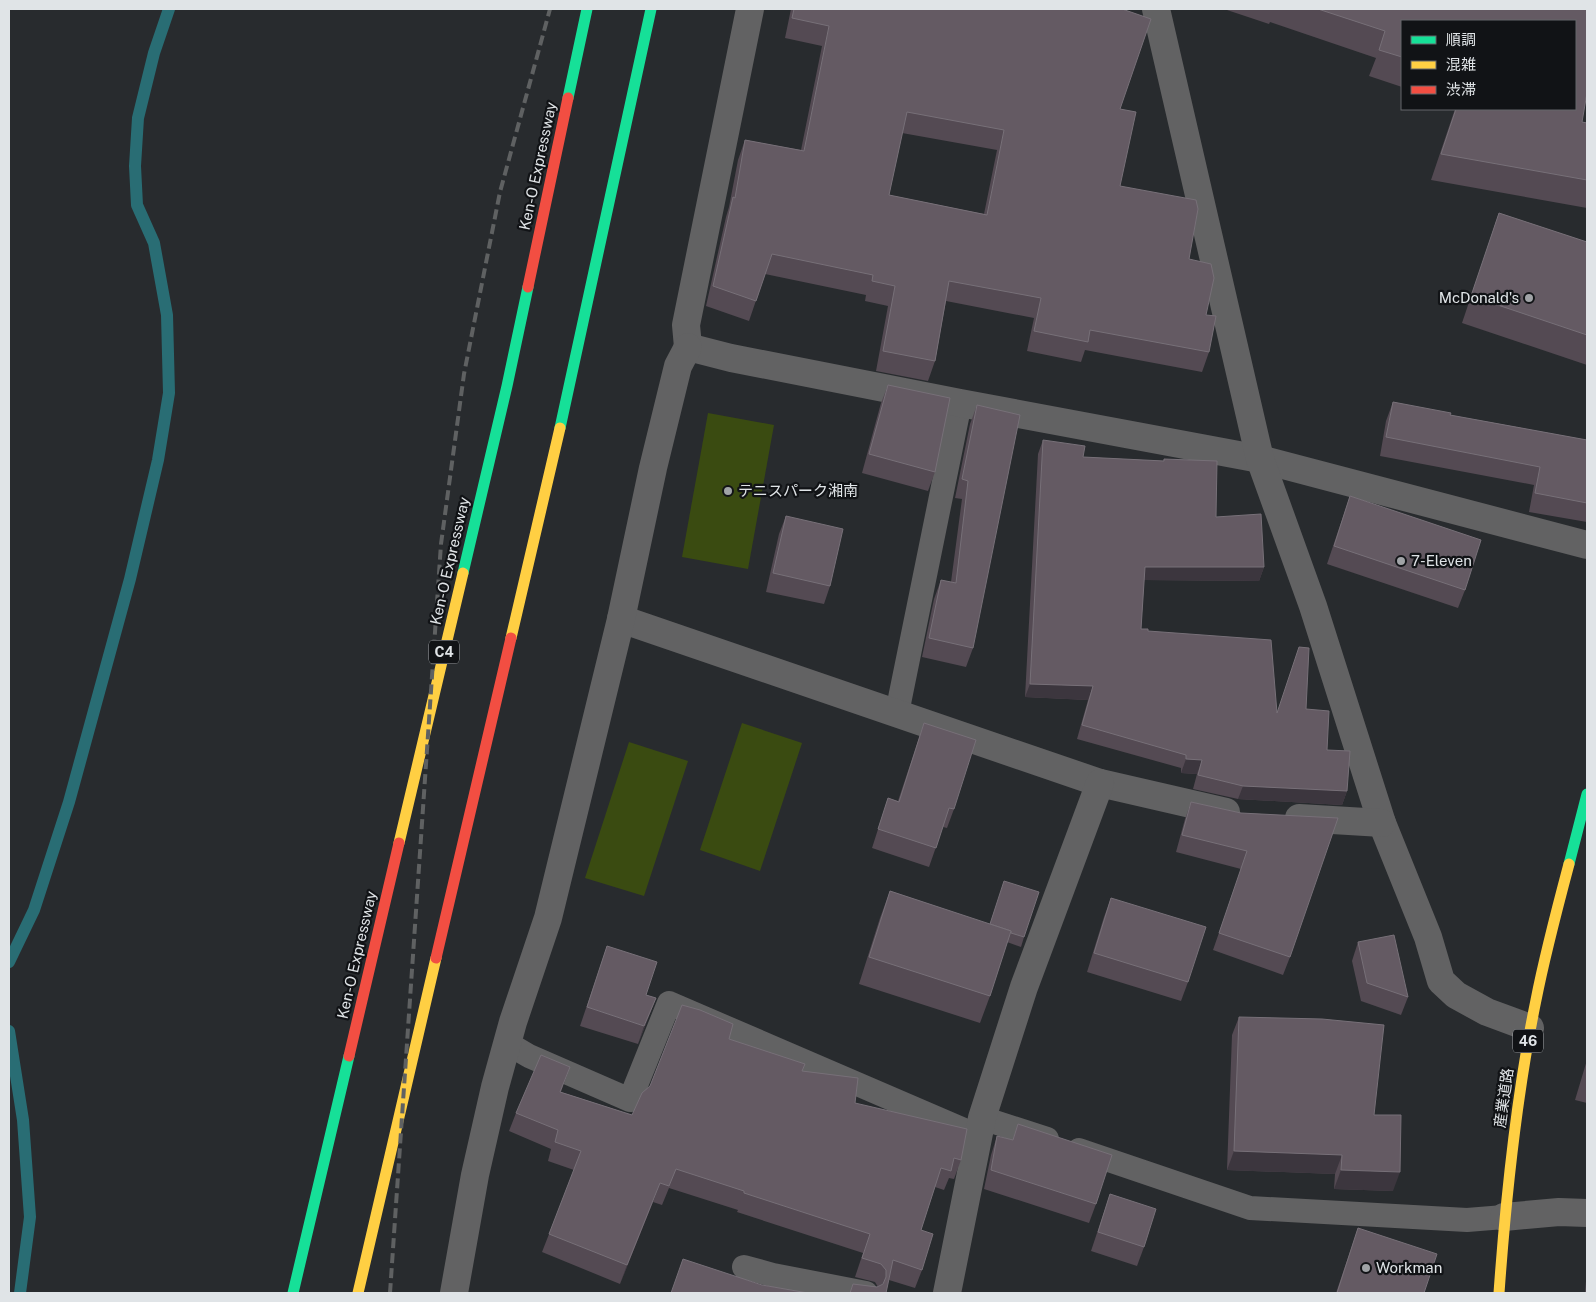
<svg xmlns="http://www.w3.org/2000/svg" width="1596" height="1302" viewBox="0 0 1596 1302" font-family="'Public Sans','Noto Sans JP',sans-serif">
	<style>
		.green { fill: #3a4b11 }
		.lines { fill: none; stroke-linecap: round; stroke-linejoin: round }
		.stream { stroke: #296d74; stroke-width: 12 }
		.lane { stroke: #626263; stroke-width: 24 }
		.street { stroke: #626263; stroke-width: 28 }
		.fast { stroke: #16e098; stroke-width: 11 }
		.slow { stroke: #ffcf43; stroke-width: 11 }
		.jam { stroke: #f24e42; stroke-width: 11 }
		.rail { stroke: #5f6162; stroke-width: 4; stroke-dasharray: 10 5; stroke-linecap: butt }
		.wall { fill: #544a53; fill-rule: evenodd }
		.shaded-wall { fill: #3c363e }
		.building { fill: #645a63; stroke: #777078; fill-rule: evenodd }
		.poi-dot { fill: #a0a3a6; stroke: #111316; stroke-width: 2 }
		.labels { text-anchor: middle; stroke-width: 4.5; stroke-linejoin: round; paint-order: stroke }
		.shield { fill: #111316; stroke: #a2a5a8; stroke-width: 1 }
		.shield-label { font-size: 14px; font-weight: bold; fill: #e0e4e7 }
		.street-label { font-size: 15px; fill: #e0e4e7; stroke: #111316 }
		.poi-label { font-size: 15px; fill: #e0e4e7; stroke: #111316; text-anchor: start }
	</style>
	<rect width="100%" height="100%" fill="#282b2e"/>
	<g class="green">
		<path d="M 708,413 L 774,425 L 748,569 L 682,557 Z"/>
		<path d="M 742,723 L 802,743 L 760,871 L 700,850 Z"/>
		<path d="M 629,742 L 688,761 L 644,896 L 585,878 Z"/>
	</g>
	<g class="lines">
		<g class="stream">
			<path d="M 9,962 L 34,910 L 69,802 L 130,579 L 158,460 L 169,393 L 167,315 L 154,243 L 137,205 L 135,166 L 138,118 L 154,53 L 169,9"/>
			<path d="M 9,1031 L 23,1120 L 30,1217 L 20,1293"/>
		</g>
		<g class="lane">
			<path d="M 897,713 L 960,403"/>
			<path d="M 507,1043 L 529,1056 L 630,1100 L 669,1003 L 978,1136"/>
			<path d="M 982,1118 L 1047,1139"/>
			<path d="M 1079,1150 L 1250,1208 L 1467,1220 L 1504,1217"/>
			<path d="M 744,1267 L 773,1275 L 866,1293"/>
		</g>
		<g class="street">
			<path d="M 750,9 L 686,325 L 688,347 L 731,358 L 960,403 L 1260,459 L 1587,545"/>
			<path d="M 1156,9 L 1260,459 L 1313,606 L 1382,823 L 1428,937 L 1441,981 L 1456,995 L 1487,1012 L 1530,1028"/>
			<path d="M 621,619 L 1100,783 L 1226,812"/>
			<path d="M 1299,818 L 1382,823"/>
			<path d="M 1504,1217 L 1559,1212 L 1587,1213"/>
			<path d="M 454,1293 L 475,1175 L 495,1087 L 513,1022 L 548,918 L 621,619 L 653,468 L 678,366 L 688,347"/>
			<path d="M 947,1293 L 982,1118 L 1024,987 L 1100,783"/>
		</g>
		<g class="fast">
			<path d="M 568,98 L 587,9"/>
			<path d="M 560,428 L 651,9"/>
			<path d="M 463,573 L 507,386 L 528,287"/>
			<path d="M 1569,864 L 1587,794"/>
			<path d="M 293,1293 L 349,1056"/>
		</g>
		<g class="slow">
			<path d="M 511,638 L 560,428"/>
			<path d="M 399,843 L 463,573"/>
			<path d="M 358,1293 L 436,958"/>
			<path d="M 1499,1293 C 1506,1195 1516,1097 1536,1000 C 1545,954 1557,909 1569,864"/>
		</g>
		<g class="jam">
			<path d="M 528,287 L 568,98"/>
			<path d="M 436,958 L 511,638"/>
			<path d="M 349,1056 L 399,843"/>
		</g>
		<path class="rail" d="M 390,1293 L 441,544 L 464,374 L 500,192 L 550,9"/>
	</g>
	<g class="wall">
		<path d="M 791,9 L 1122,9 L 1120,109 L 1120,186 L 1189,259 L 1206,315 L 1209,352 L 1202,372 L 1085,350 L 1081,362 L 1027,351 L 1034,318 L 946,301 L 935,361 L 928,381 L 876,371 L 888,306 L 865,301 L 866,295 L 765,274 L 749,321 L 706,306 L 726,217 L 729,207 L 738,160 L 745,140 L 801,150 L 822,46 L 785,38 ZM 902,133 L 997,150 L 984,214 L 889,195 Z"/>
		<path d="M 1224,9 L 1587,9 L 1582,122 L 1587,123 L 1587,208 L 1431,180 L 1455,109 L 1575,109 L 1402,21 L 1402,87 L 1369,76 L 1376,58 L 1270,22 L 1269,24 Z"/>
		<path d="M 1499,213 L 1587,242 L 1587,365 L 1462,323 Z"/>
		<path d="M 888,385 L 935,472 L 928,491 L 862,473 L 881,403 Z"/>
		<path d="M 1393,402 L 1450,415 L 1587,440 L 1587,522 L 1529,512 L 1534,485 L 1380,456 L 1386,421 Z"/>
		<path d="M 977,405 L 973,648 L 966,667 L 922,657 L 934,599 L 941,580 L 951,582 L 962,499 L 955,498 L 970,424 Z"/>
		<path d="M 1043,440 L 1083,457 L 1163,461 L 1164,459 L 1216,517 L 1264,567 L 1259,581 L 1144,580 L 1141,629 L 1148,631 L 1277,712 L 1306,709 L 1327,750 L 1347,791 L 1342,805 L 1238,799 L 1193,789 L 1197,774 L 1181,773 L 1181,768 L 1077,739 L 1088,700 L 1025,697 L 1038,454 Z"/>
		<path d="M 1350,496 L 1465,590 L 1458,608 L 1327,564 Z"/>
		<path d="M 786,516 L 830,586 L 824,604 L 766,592 L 779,534 Z"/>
		<path d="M 924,723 L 954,809 L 947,828 L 943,827 L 929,867 L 872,848 L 888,798 L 898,801 Z"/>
		<path d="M 1191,802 L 1241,813 L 1290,957 L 1283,975 L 1213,950 L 1241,869 L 1176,852 L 1185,819 Z"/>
		<path d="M 890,891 L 1024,937 L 1021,947 L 1007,942 L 990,996 L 980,1023 L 859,984 L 880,918 Z"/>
		<path d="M 1111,898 L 1188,982 L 1181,1001 L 1087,972 L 1104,917 Z"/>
		<path d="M 1358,942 L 1408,997 L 1401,1015 L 1361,1001 L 1352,961 Z"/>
		<path d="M 607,946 L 646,995 L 656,998 L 638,1044 L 580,1026 Z"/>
		<path d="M 1239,1017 L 1374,1115 L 1393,1191 L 1334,1189 L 1335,1174 L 1227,1170 L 1232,1035 Z"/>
		<path d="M 729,1039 L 802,1071 L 855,1103 L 961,1160 L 954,1179 L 949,1178 L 944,1190 L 935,1187 L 921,1230 L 922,1270 L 915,1288 L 889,1280 L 877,1287 L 878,1287 L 875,1282 L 855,1277 L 863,1253 L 737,1212 L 738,1210 L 669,1188 L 662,1205 L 653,1202 L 620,1284 L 542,1252 L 574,1170 L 548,1161 L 551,1149 L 509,1131 L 516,1113 L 563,1086 L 561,1092 L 632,1115 Z"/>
		<path d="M 1587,1060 L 1587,1103 L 1575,1100 Z"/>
		<path d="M 1018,1124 L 1096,1204 L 1089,1223 L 984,1189 L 991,1155 L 997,1136 L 1013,1140 Z"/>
		<path d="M 1110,1194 L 1144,1247 L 1137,1266 L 1091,1251 Z"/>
		<path d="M 1358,1228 L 1424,1293 L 1336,1293 Z"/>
		<path d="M 1587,1276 L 1587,1293 L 1585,1293 L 1586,1281 Z"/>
	</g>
	<g class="shaded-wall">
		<path d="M 1145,567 L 1264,567 L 1259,581 L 1140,580 Z"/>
		<path d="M 1030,684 L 1093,686 L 1088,700 L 1025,697 Z"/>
		<path d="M 1186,759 L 1202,760 L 1197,774 L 1181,773 Z"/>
		<path d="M 1243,786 L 1347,791 L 1342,805 L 1238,799 Z"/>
		<path d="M 656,998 L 649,1016 L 638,1044 L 644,1026 Z"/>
		<path d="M 570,1067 L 563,1086 L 553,1111 L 560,1092 Z"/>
		<path d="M 1234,1151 L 1342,1155 L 1335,1174 L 1227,1170 Z"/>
		<path d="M 1341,1170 L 1400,1172 L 1393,1191 L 1334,1189 Z"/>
		<path d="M 660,1183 L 653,1202 L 620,1284 L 627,1265 Z"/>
	</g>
	<g class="building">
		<path d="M 794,9 L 1122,9 L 1151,19 L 1120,109 L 1136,112 L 1120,186 L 1196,200 L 1198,209 L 1189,259 L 1211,264 L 1214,278 L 1206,315 L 1216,316 L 1209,352 L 1090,330 L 1088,342 L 1034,331 L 1041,298 L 949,281 L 935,361 L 883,351 L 895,286 L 872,281 L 873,275 L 772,254 L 756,301 L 713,286 L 733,197 L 735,198 L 745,140 L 804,151 L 829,26 L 792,18 ZM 907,112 L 1004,130 L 987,215 L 889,195 Z"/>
		<path d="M 1318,9 L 1587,9 L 1587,93 L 1582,122 L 1587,123 L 1587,180 L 1441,154 L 1456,109 L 1575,109 L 1575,21 L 1402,21 L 1402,57 L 1379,50 L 1385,31 Z"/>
		<path d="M 1499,213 L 1587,242 L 1587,335 L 1471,296 Z"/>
		<path d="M 888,385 L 950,398 L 935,472 L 869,454 Z"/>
		<path d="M 1393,402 L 1451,413 L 1450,415 L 1587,440 L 1587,503 L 1535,493 L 1540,467 L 1386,437 Z"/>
		<path d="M 977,405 L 1020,415 L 973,648 L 929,638 L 941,580 L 956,583 L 968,481 L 962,479 Z"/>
		<path d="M 1043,440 L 1085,446 L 1083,457 L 1164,461 L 1164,459 L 1217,461 L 1216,517 L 1261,514 L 1264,567 L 1145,567 L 1141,629 L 1148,629 L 1148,631 L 1271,640 L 1277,713 L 1299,647 L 1309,648 L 1306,709 L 1329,711 L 1327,750 L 1350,751 L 1347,791 L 1243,786 L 1198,775 L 1202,760 L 1186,759 L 1186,755 L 1082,725 L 1093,686 L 1030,684 Z"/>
		<path d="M 1350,496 L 1481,540 L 1465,590 L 1334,546 Z"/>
		<path d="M 786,516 L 843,529 L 830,586 L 773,573 Z"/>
		<path d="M 924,723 L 976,740 L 954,809 L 949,808 L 936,848 L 878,829 L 888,798 L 899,802 Z"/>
		<path d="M 1191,802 L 1241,813 L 1338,818 L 1290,957 L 1219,933 L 1247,851 L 1182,835 Z"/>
		<path d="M 1004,881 L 1039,892 L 1024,937 L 1011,933 L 1011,931 L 990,924 Z"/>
		<path d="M 890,891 L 1011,931 L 990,996 L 869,957 Z"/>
		<path d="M 1111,898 L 1206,927 L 1188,982 L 1094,953 Z"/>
		<path d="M 1394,935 L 1408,997 L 1367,983 L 1358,942 Z"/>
		<path d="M 607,946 L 657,962 L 646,995 L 656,998 L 644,1026 L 587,1007 Z"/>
		<path d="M 682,1005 L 700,1010 L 733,1024 L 729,1039 L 805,1064 L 802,1071 L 858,1078 L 855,1103 L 967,1129 L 961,1160 L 954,1158 L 951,1171 L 941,1168 L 921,1230 L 933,1234 L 922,1270 L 893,1260 L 886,1293 L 850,1293 L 853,1284 L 877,1287 L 883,1284 L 886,1277 L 886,1270 L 881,1264 L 862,1258 L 870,1234 L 744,1193 L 744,1191 L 676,1169 L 669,1186 L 660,1183 L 627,1265 L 549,1234 L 581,1151 L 555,1142 L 558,1130 L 516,1113 L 541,1055 L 570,1067 L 560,1092 L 632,1115 L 642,1093 L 650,1086 Z"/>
		<path d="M 1239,1017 L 1322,1019 L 1384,1025 L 1374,1115 L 1401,1115 L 1400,1172 L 1341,1170 L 1342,1155 L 1234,1151 Z"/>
		<path d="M 1018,1124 L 1112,1155 L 1096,1204 L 991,1170 L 997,1136 L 1013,1140 Z"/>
		<path d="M 1110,1194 L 1156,1209 L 1144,1247 L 1098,1232 Z"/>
		<path d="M 1358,1228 L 1437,1254 L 1424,1293 L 1337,1293 Z"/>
		<path d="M 683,1259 L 762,1285 L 808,1293 L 671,1293 Z"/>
	</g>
	<g class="poi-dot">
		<circle cx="1529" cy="298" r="5"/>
		<circle cx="728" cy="491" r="5"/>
		<circle cx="1401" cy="561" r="5"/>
		<circle cx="1366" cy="1268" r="5"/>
	</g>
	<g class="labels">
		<g class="shield">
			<rect x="429" y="640.5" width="30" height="23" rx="4"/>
			<rect x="1513" y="1029.5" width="30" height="23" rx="4"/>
		</g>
		<g class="shield-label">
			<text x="444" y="657">C4</text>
			<text x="1528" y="1046">46</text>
		</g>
		<g class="street-label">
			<text transform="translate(538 166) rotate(-78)" y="5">Ken-O Expressway</text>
			<text transform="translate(450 561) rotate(-77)" y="5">Ken-O Expressway</text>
			<text transform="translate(357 955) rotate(-77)" y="5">Ken-O Expressway</text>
			<text transform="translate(1504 1098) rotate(-82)" y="5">産業道路</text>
		</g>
		<g class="poi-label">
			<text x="1519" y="303" text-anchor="end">McDonald's</text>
			<text x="738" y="496">テニスパーク湘南</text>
			<text x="1411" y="566">7-Eleven</text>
			<text x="1376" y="1273">Workman</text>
		</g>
	</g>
	<rect width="1596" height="1302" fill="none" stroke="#e0e4e7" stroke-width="20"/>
	<rect x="1401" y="20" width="175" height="90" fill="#111316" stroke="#64676a"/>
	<rect x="1411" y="36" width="25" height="8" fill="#16e098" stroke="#64676a"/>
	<text x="1446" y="45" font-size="15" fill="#e0e4e7">順調</text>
	<rect x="1411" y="61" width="25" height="8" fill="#ffcf43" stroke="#64676a"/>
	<text x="1446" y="70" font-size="15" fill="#e0e4e7">混雑</text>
	<rect x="1411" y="86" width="25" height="8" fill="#f24e42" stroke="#64676a"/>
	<text x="1446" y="95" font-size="15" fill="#e0e4e7">渋滞</text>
</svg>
